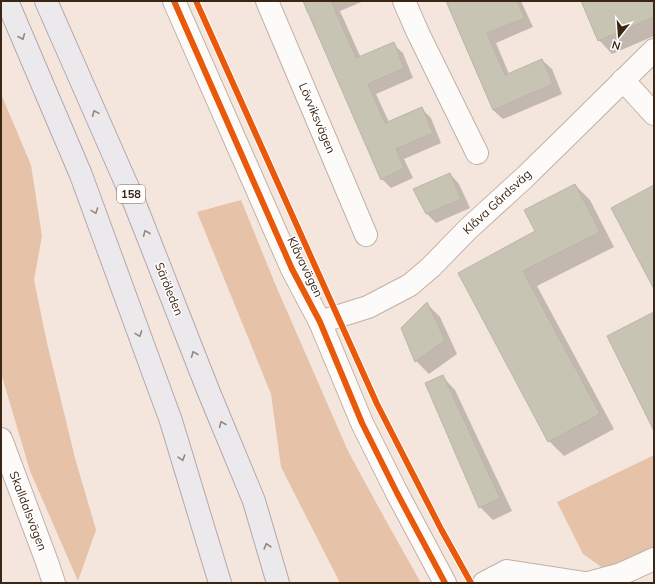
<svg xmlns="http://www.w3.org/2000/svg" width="655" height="584" viewBox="0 0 655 584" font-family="Mulish,sans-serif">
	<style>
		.forest { fill: #e5c2a8 }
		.shadow { fill: #0003 }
		.building { fill: #c8c4b4; stroke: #b9b6a5 }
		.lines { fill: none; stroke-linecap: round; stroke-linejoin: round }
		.minor-casing { stroke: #c1b1a4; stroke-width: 24 }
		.major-casing { stroke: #b3a7ac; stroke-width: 24 }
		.minor { stroke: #fdfbfa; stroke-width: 22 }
		.major { stroke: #ece9ed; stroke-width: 22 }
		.cycleway-casing { stroke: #fff; stroke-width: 8 }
		.cycleway { stroke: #e8590c; stroke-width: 6 }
		.oneway { stroke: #948780 }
		.labels { text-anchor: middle; stroke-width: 3; stroke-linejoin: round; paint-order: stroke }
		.shield { fill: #fff; stroke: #76665a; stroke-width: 1 }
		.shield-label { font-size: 11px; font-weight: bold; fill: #3b2513 }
		.street-label { font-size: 12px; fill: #3b2513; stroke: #fff }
	</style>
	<rect width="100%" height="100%" fill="#f4e6dd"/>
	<g class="forest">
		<path d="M 1,94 L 31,165 L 42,236 L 34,280 L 47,343 L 75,458 L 96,530 L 78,581 L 30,471 L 1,373 Z"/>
		<path d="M 241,200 L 276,286 L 348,451 L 385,519 L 421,583 L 340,583 L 281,467 L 271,394 L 197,212 Z"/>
		<path d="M 654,455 L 654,549 L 607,571 L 583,554 L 557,502 Z"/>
	</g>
	<g class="shadow">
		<path d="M 303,1 L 364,1 L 340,11 L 361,58 L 393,44 L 403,53 L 413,78 L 376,94 L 389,122 L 421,108 L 431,118 L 441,143 L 404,159 L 413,178 L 391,188 L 382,179 L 311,15 L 307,12 Z"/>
		<path d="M 446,1 L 521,1 L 533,27 L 496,43 L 509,74 L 542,60 L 552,69 L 562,94 L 503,119 L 493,110 Z"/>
		<path d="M 582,1 L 654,1 L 654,36 L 612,54 L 599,40 Z"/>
		<path d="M 450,174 L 459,184 L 470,208 L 436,223 L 427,214 Z"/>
		<path d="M 575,185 L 590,200 L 614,247 L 537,286 L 614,429 L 564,456 L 549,441 L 459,273 L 536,232 Z"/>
		<path d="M 427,304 L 440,317 L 457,354 L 429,374 L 416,361 L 402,328 Z"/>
		<path d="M 442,376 L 455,390 L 512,511 L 493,520 L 480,507 Z"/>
	</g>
	<g class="building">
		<path d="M 303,1 L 331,1 L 356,58 L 394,42 L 404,68 L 368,84 L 385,123 L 422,107 L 433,133 L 396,149 L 404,168 L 381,180 Z"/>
		<path d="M 446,1 L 517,1 L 525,18 L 487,33 L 505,75 L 542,59 L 553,84 L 493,110 Z"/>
		<path d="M 581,1 L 654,1 L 654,17 L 598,41 Z"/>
		<path d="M 450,173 L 461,199 L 426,214 L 413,189 Z"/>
		<path d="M 575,184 L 600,232 L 523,271 L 600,414 L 548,442 L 458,273 L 535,231 L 524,210 Z"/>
		<path d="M 654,185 L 654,289 L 611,208 Z"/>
		<path d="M 427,302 L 445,340 L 415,362 L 401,328 Z"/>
		<path d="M 654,312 L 654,431 L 607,336 Z"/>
		<path d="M 443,375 L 500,498 L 479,508 L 425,383 Z"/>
	</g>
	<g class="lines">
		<defs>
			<g id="minor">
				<path d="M 174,1 L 292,269 L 320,322 L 362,423 L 397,493 L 445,583"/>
				<path d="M 267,1 L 366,235"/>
				<path d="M 404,1 L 418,33 L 477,153"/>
				<path d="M 623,80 L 654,114"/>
				<path d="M 320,322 L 368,307 L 410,285 L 431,267 L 468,229 L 525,177 L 570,133 L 654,50"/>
				<path d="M 1,439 L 47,562 L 54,583"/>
				<path d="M 484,583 L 507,571 L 585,583"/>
				<path d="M 588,583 L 621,574 L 654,559"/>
			</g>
			<g id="major">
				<path d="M 7,1 L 81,175 L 171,421 L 220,583"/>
				<path d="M 46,1 L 133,199 L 208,390 L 254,501 L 278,583"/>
			</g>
		</defs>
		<use href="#minor" class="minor-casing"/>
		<use href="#major" class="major-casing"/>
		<use href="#minor" class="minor"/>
		<use href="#major" class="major"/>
		<defs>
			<g id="cycleway">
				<path d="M 174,1 L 292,269 L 320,322 L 362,423 L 397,493 L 445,583"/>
				<path d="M 196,1 L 377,404 L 441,529 L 471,583"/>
			</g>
		</defs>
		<use href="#cycleway" class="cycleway-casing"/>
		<use href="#cycleway" class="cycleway"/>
	</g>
	<defs><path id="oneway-chevron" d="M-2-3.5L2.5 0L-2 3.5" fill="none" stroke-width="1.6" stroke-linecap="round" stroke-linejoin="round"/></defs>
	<g class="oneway">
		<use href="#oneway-chevron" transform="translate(22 37) rotate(67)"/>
		<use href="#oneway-chevron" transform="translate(95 113) rotate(-114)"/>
		<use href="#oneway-chevron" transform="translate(95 211) rotate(70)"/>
		<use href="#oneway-chevron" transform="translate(146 233) rotate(-112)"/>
		<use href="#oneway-chevron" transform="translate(139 334) rotate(70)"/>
		<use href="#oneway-chevron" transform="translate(194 354) rotate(-112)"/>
		<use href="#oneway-chevron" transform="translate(222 424) rotate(-112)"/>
		<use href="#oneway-chevron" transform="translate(182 458) rotate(73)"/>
		<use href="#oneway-chevron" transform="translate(267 546) rotate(-106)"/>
	</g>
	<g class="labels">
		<rect class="shield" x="117" y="185" width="28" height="18" rx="3"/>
		<g class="shield-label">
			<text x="131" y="198">158</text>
		</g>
		<g class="street-label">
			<text transform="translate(317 118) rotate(67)" y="4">Lövviksvägen</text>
			<text transform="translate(497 202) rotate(-43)" y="4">Klåva Gårdsväg</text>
			<text transform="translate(305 267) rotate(64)" y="4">Klåvavägen</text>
			<text transform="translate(169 289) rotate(68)" y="4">Säröleden</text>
			<text transform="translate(28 511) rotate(69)" y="4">Skalldalsvägen</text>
		</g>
	</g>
	<rect width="655" height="584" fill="none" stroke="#3b2513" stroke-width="4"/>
	<g transform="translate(619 36) rotate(197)" stroke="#ffffff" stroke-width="3" paint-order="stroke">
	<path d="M0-3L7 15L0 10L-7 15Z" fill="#3b2513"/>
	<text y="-6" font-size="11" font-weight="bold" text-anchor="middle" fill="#3b2513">N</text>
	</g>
</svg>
